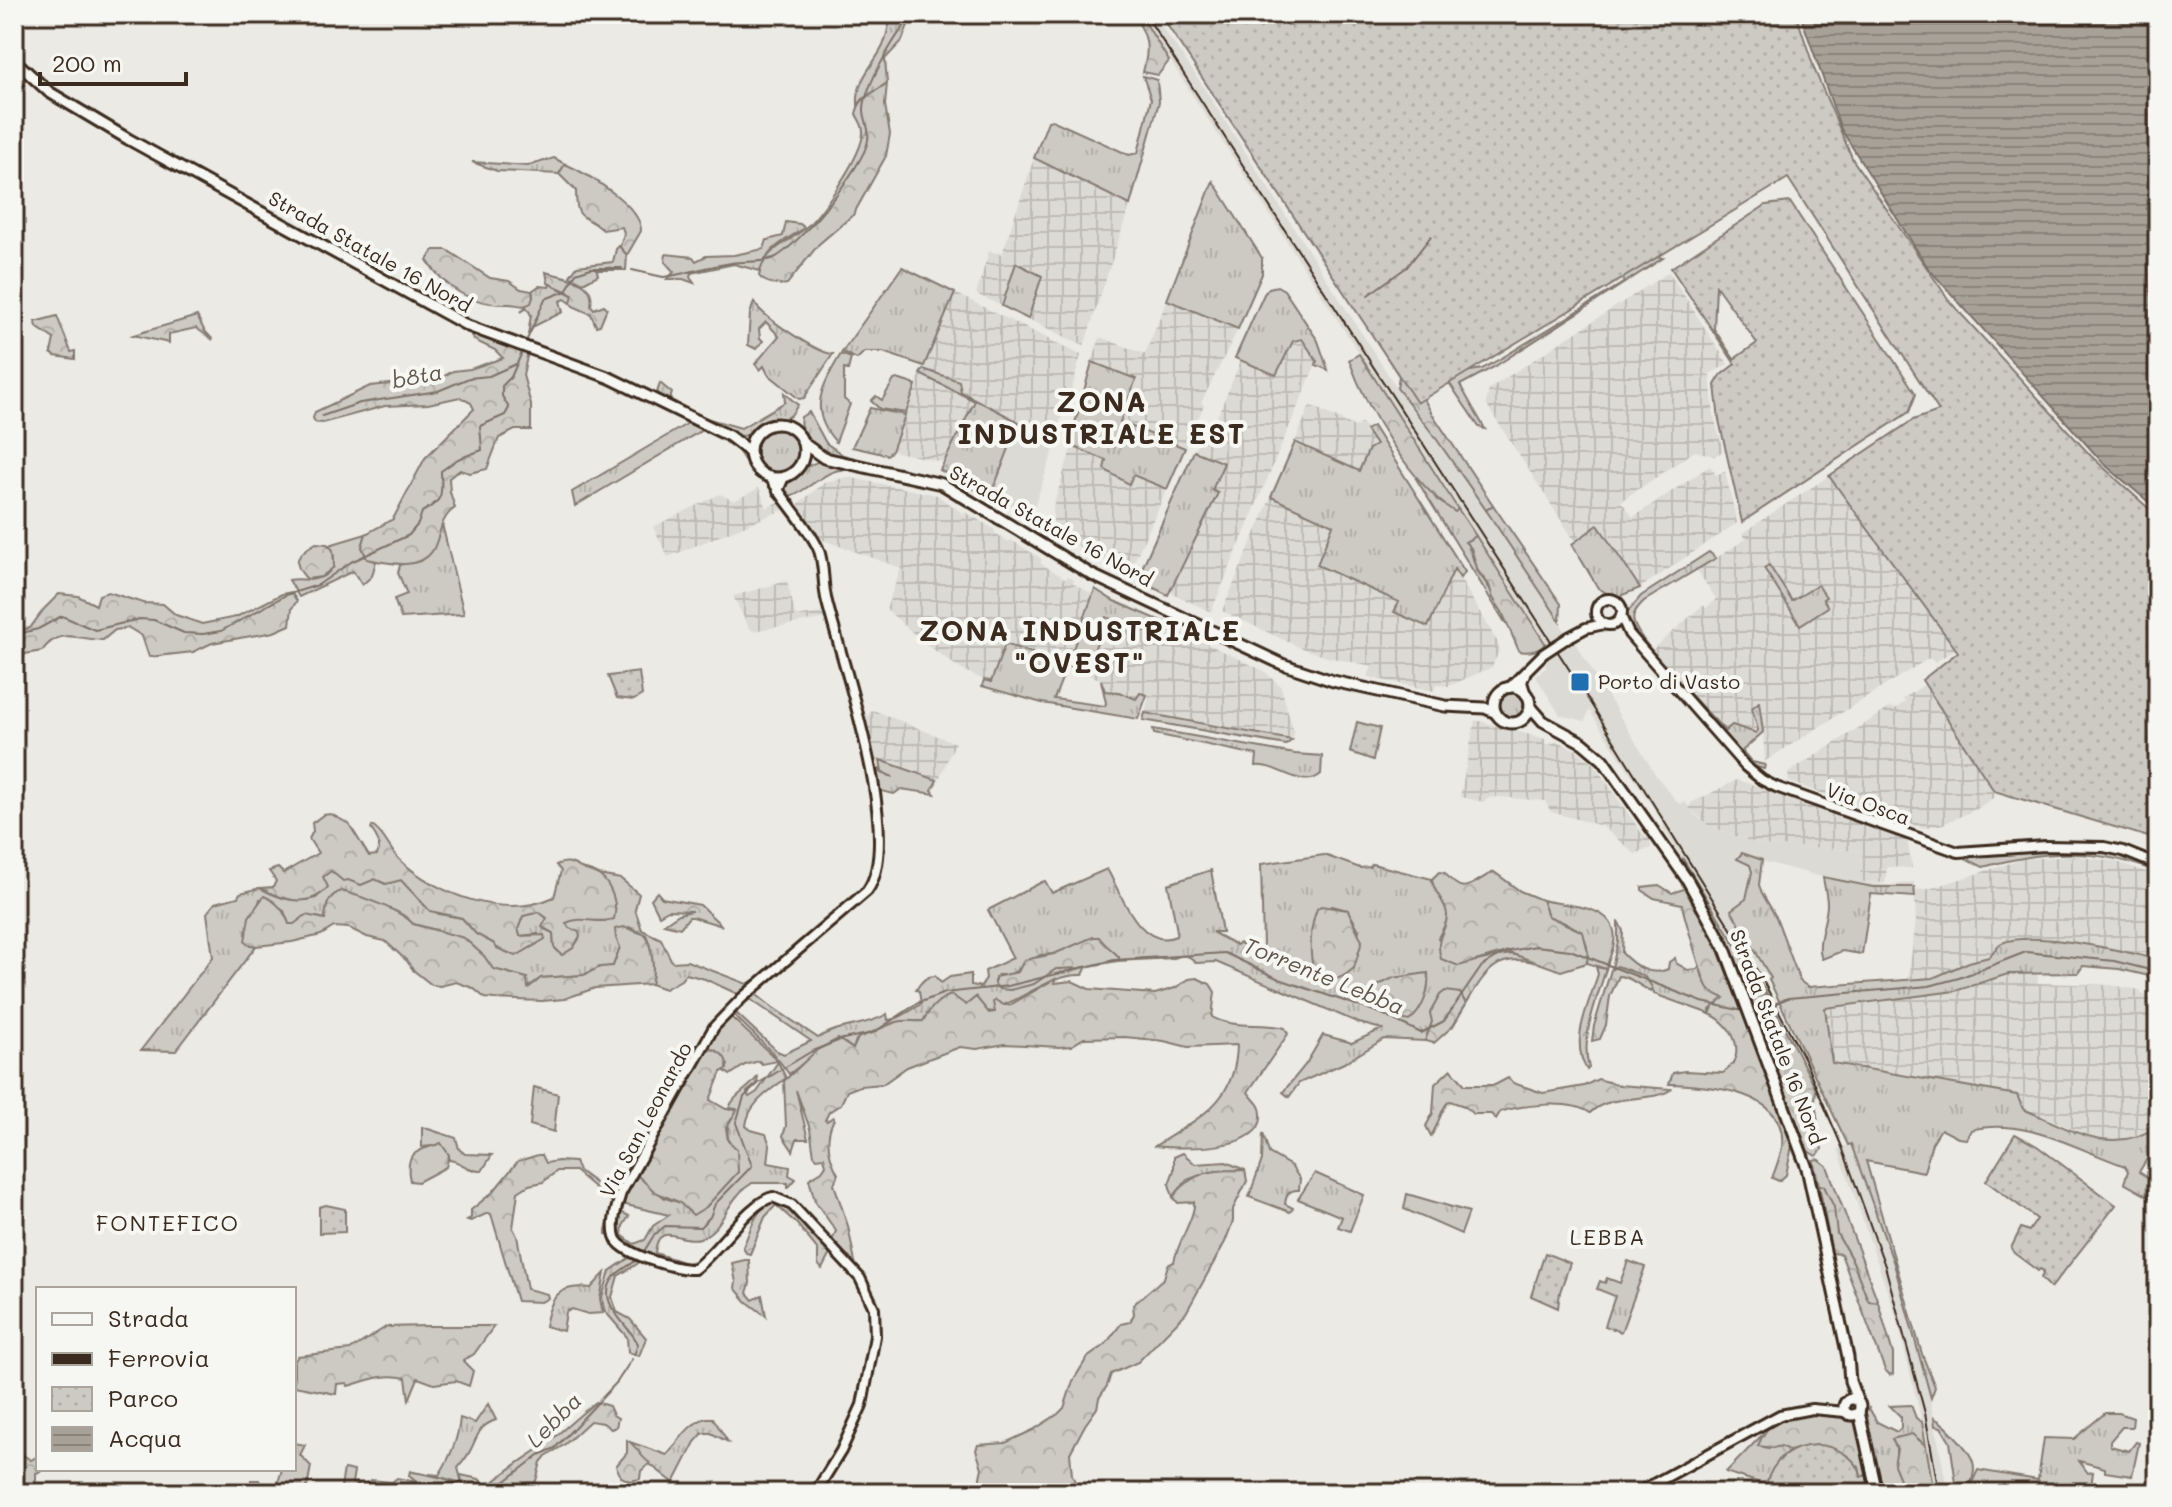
<svg xmlns="http://www.w3.org/2000/svg" width="2172" height="1507" viewBox="0 0 2172 1507" font-family="Mali,sans-serif">
	<style>
		.built { fill: #dcdad4 }
		.industrial { fill: url(#industrial-grid) }
		.grass { fill: url(#grass-tufts); stroke: #847a71; stroke-width: 2; fill-rule: evenodd }
		.forest { fill: url(#forest-crowns); stroke: #847a71; stroke-width: 2 }
		.park { fill: url(#park-dots); stroke: #847a71; stroke-width: 2; fill-rule: evenodd }
		.pitch { fill: #cdcac4; stroke: #847a71; stroke-width: 2 }
		.water { fill: url(#water-rules); stroke: #7c7167; stroke-width: 2 }
		.lines { fill: none; stroke-linecap: round; stroke-linejoin: round }
		.stream { stroke: #7c7167; stroke-width: 2 }
		.secondary-casing { stroke: #3b2a1e; stroke-width: 14 }
		.primary-casing { stroke: #3b2a1e; stroke-width: 15 }
		.secondary { stroke: #f6f6f2; stroke-width: 8 }
		.primary { stroke: #f6f6f2; stroke-width: 9 }
		.rail { stroke: #3b2a1e; stroke-width: 2 }
		.secondary-bridge-casing { stroke: #3b2a1e; stroke-width: 14; stroke-linecap: butt }
		.secondary-bridge { stroke: #f6f6f2; stroke-width: 8 }
		.poi-dot { fill: #1f6fb2; stroke: #f6f6f2; stroke-width: 3 }
		.labels { text-anchor: middle; stroke-width: 8; stroke-linejoin: round; paint-order: stroke }
		.street-label { font-size: 20px; fill: #3b2a1e; stroke: #f6f6f2 }
		.poi-label { font-size: 20px; fill: #3b2a1e; stroke: #f6f6f2; text-anchor: start }
		.water-label { font-size: 22px; font-style: italic; fill: #615449; stroke: #f6f6f2 }
		.neighbourhood-label { font-size: 22px; letter-spacing: 2px; fill: #3b2a1e; stroke: #f6f6f2 }
		.district-label { font-size: 28px; font-weight: bold; letter-spacing: 2px; fill: #3b2a1e; stroke: #f6f6f2 }
	</style>
	<defs>
		<pattern id="industrial-grid" width="8" height="8" patternUnits="userSpaceOnUse" patternTransform="scale(2)"><rect width="8" height="8" fill="#dcdad4"/><path d="M0 4h8M4 0v8" fill="none" stroke="#bebbb6"/></pattern>
		<pattern id="grass-tufts" width="24" height="20" patternUnits="userSpaceOnUse" patternTransform="scale(2)"><rect width="24" height="20" fill="#cdcac4"/><path d="M3 7l-1-3M5 7V3M7 7l1-3M15 17l-1-3M17 17v-4M19 17l1-3" fill="none" stroke="#b1aea8"/></pattern>
		<pattern id="forest-crowns" width="20" height="18" patternUnits="userSpaceOnUse" patternTransform="scale(2)"><rect width="20" height="18" fill="#cdcac4"/><path d="M2 6a3 3 0 1 1 6 0M12 15a3 3 0 1 1 6 0" fill="none" stroke="#b1aea8"/></pattern>
		<pattern id="park-dots" width="8" height="8" patternUnits="userSpaceOnUse" patternTransform="scale(2)"><rect width="8" height="8" fill="#cdcac4"/><path d="M2 2h.1M6 6h.1" fill="none" stroke="#b1aea8" stroke-width="1.8" stroke-linecap="round"/></pattern>
		<pattern id="water-rules" width="6" height="5" patternUnits="userSpaceOnUse" patternTransform="scale(2)"><rect width="6" height="5" fill="#a8a198"/><path d="M0 2.5h6" fill="none" stroke="#8a837b"/></pattern>
	</defs>
	<rect width="100%" height="100%" fill="#ebeae5"/>
	<filter id="ink" filterUnits="userSpaceOnUse"><feTurbulence type="fractalNoise" baseFrequency=".0125" numOctaves="2"/><feDisplacementMap in="SourceGraphic" scale="16" xChannelSelector="R" yChannelSelector="G"/><feConvolveMatrix kernelMatrix="1 2 1 2 8 2 1 2 1" color-interpolation-filters="sRGB"/></filter>
	<g filter="url(#ink)">
		<g class="built">
			<path d="M 1140,14 L 1153,14 L 1195,74 L 1407,404 L 1435,437 L 1486,510 L 1493,505 L 1561,604 L 1560,621 L 1564,631 L 1576,644 L 1657,777 L 1679,804 L 1685,802 L 1695,815 L 1709,826 L 1760,845 L 1864,851 L 1860,882 L 1889,885 L 1914,882 L 1914,887 L 1873,887 L 1845,883 L 1739,855 L 1740,860 L 1750,865 L 1752,872 L 1746,899 L 1731,910 L 1772,979 L 1769,980 L 1766,975 L 1756,980 L 1663,828 L 1664,824 L 1589,710 L 1585,721 L 1560,715 L 1535,675 L 1546,668 L 1545,657 L 1552,652 Z"/>
			<path d="M 1019,422 L 1053,439 L 1055,446 L 1031,516 L 992,495 Z"/>
			<path d="M 1850,1144 L 1894,1264 L 1926,1383 L 1930,1389 L 1930,1399 L 1948,1493 L 1934,1493 L 1920,1414 L 1897,1319 L 1838,1149 Z"/>
		</g>
		<g class="industrial">
			<path d="M 1034,158 L 1130,205 L 1084,346 L 1028,319 L 1042,275 L 1016,263 L 1002,306 L 976,294 L 989,251 L 1002,254 Z"/>
			<path d="M 1669,272 L 1728,364 L 1710,374 L 1714,416 L 1723,451 L 1715,456 L 1695,451 L 1621,501 L 1633,517 L 1710,466 L 1716,475 L 1725,471 L 1737,523 L 1640,588 L 1598,525 L 1574,540 L 1486,404 L 1489,389 Z"/>
			<path d="M 955,293 L 1081,355 L 1071,392 L 1053,439 L 975,401 L 943,462 L 892,451 L 920,374 L 964,394 L 959,389 L 959,381 L 923,369 Z"/>
			<path d="M 1167,300 L 1238,329 L 1201,403 L 1204,405 L 1185,448 L 1120,422 L 1092,362 L 1100,337 L 1145,354 Z"/>
			<path d="M 1303,339 L 1317,361 L 1211,612 L 1170,592 L 1217,493 L 1212,490 L 1224,464 L 1194,451 L 1206,424 L 1213,427 L 1241,360 L 1276,375 L 1293,341 Z"/>
			<path d="M 1310,405 L 1355,427 L 1362,423 L 1377,445 L 1369,449 L 1359,471 L 1295,442 Z"/>
			<path d="M 1072,446 L 1106,460 L 1104,469 L 1129,483 L 1133,475 L 1167,489 L 1133,564 L 1127,563 L 1118,569 L 1074,544 L 1058,531 L 1053,523 L 1053,507 Z"/>
			<path d="M 1829,476 L 1956,649 L 1935,662 L 1929,658 L 1765,761 L 1763,733 L 1742,751 L 1652,650 L 1703,605 L 1706,608 L 1716,599 L 1697,570 L 1746,539 L 1742,533 Z"/>
			<path d="M 847,477 L 937,495 L 964,514 L 965,512 L 994,529 L 995,533 L 1009,542 L 1011,540 L 1042,559 L 1040,563 L 1066,579 L 1068,576 L 1074,580 L 1073,583 L 1092,594 L 1095,589 L 1114,601 L 1120,602 L 1170,628 L 1208,643 L 1208,646 L 1210,645 L 1264,671 L 1281,687 L 1294,733 L 1292,740 L 1145,713 L 1149,696 L 1140,693 L 1136,699 L 1119,692 L 1105,691 L 1100,679 L 1004,644 L 991,683 L 962,670 L 922,641 L 886,609 L 901,568 L 820,539 L 798,508 L 799,503 L 824,483 Z"/>
			<path d="M 759,488 L 767,508 L 779,501 L 785,509 L 668,557 L 653,527 L 720,494 L 734,501 Z"/>
			<path d="M 1271,497 L 1333,525 L 1317,565 L 1399,602 L 1395,612 L 1428,627 L 1454,568 L 1498,643 L 1499,651 L 1492,667 L 1449,686 L 1436,685 L 1434,691 L 1368,677 L 1372,666 L 1327,657 L 1299,647 L 1222,611 Z"/>
			<path d="M 787,581 L 796,617 L 826,612 L 828,618 L 753,631 L 749,628 L 733,596 Z"/>
			<path d="M 1925,684 L 1994,791 L 1993,798 L 1977,809 L 1943,824 L 1922,828 L 1789,782 L 1788,773 L 1891,707 L 1895,709 L 1905,702 L 1903,699 Z"/>
			<path d="M 873,710 L 955,743 L 934,791 L 881,773 L 864,719 Z"/>
			<path d="M 1475,720 L 1545,739 L 1545,744 L 1549,745 L 1556,741 L 1575,749 L 1593,763 L 1641,832 L 1650,840 L 1651,848 L 1635,854 L 1602,826 L 1551,812 L 1545,801 L 1499,797 L 1487,798 L 1484,802 L 1460,797 Z"/>
			<path d="M 1737,780 L 1784,794 L 1907,839 L 1912,868 L 1887,867 L 1885,883 L 1859,882 L 1863,851 L 1760,845 L 1709,826 L 1689,808 L 1691,803 Z"/>
			<path d="M 2075,856 L 2114,861 L 2158,876 L 2158,960 L 2097,945 L 2055,941 L 1997,946 L 1990,957 L 1969,962 L 1938,977 L 1908,980 L 1916,920 L 1914,890 L 1929,889 L 2023,859 Z"/>
			<path d="M 2008,974 L 2038,975 L 2038,983 L 2111,985 L 2140,990 L 2142,994 L 2158,998 L 2158,1126 L 2140,1138 L 2106,1142 L 2023,1109 L 1907,1077 L 1832,1063 L 1825,1008 L 1955,991 Z"/>
		</g>
		<g class="grass">
			<path d="M 891,14 L 922,14 L 908,25 L 902,41 L 885,59 L 887,83 L 863,99 L 858,105 C 856,79 872,68 883,46 C 887,36 889,25 891,14 Z"/>
			<path d="M 1143,76 L 1157,80 L 1159,102 L 1130,205 L 1034,158 L 1048,121 L 1052,120 L 1129,155 L 1138,153 L 1151,99 Z"/>
			<path d="M 554,158 L 565,164 L 559,174 L 497,171 L 472,162 L 528,166 Z"/>
			<path d="M 1213,181 L 1262,258 L 1262,274 L 1238,329 L 1167,300 Z"/>
			<path d="M 786,222 L 800,224 L 805,228 C 787,239 766,249 760,271 L 734,264 L 691,273 L 690,277 L 694,283 L 683,279 L 667,279 L 674,272 L 665,262 L 666,254 L 693,257 L 696,261 L 706,256 L 734,255 L 764,249 L 767,240 L 783,236 Z"/>
			<path d="M 621,244 L 620,247 L 627,255 L 626,270 L 597,270 L 598,275 L 583,283 L 570,276 L 577,266 L 613,262 L 616,249 Z"/>
			<path d="M 1627,253 L 1663,258 L 1494,367 L 1460,385 L 1485,429 L 1479,427 L 1448,381 L 1465,372 L 1482,369 L 1505,356 L 1623,283 Z"/>
			<path d="M 1016,263 L 1042,276 L 1028,319 L 1002,306 Z"/>
			<path d="M 902,267 L 955,293 L 924,366 L 883,352 L 864,352 L 857,359 L 842,352 Z"/>
			<path d="M 550,284 L 574,296 L 571,303 L 565,299 L 560,301 L 563,312 L 534,326 L 528,335 L 531,315 L 527,308 L 521,312 L 533,297 L 532,291 L 539,286 L 549,287 Z"/>
			<path d="M 1277,286 L 1284,290 L 1318,341 L 1328,370 L 1316,365 L 1317,361 L 1302,339 L 1293,341 L 1276,375 L 1235,358 L 1264,294 L 1269,288 Z"/>
			<path d="M 754,302 C 761,316 817,353 833,354 L 804,398 L 799,399 L 768,374 L 764,366 L 760,370 L 755,364 L 779,336 L 766,322 L 759,329 L 760,338 L 763,341 L 756,349 L 748,345 L 750,314 Z"/>
			<path d="M 841,354 L 851,358 L 848,370 L 844,369 L 844,399 L 850,404 L 836,442 C 807,411 822,386 841,354 Z"/>
			<path d="M 1092,362 L 1136,379 L 1120,422 L 1185,448 L 1167,489 L 1133,475 L 1129,484 L 1104,469 L 1106,460 L 1069,445 Z"/>
			<path d="M 923,369 L 959,381 L 961,392 L 1019,422 L 990,498 L 940,470 L 975,401 L 920,374 Z"/>
			<path d="M 660,383 L 672,393 L 670,399 L 702,417 L 741,428 L 785,402 L 784,393 L 798,405 L 791,415 L 784,420 L 769,422 L 744,436 L 736,435 L 656,396 Z"/>
			<path d="M 870,408 L 905,415 L 892,451 L 887,455 L 852,447 Z"/>
			<path d="M 809,412 L 826,443 L 843,455 L 945,481 L 1087,566 L 1266,652 L 1101,576 L 946,483 L 819,453 C 807,443 798,433 801,417 Z"/>
			<path d="M 690,422 L 735,442 L 748,455 L 758,475 L 750,469 L 735,446 L 704,429 L 575,506 L 572,492 Z"/>
			<path d="M 1373,426 L 1465,572 L 1460,578 L 1454,569 L 1428,627 L 1394,612 L 1399,602 L 1317,565 L 1333,525 L 1271,497 L 1295,442 L 1359,471 L 1369,449 L 1376,445 L 1366,430 Z"/>
			<circle cx="778" cy="452" r="22"/>
			<path d="M 1194,451 L 1224,463 L 1212,490 L 1218,493 L 1168,595 L 1144,583 L 1139,575 Z"/>
			<path d="M 822,461 L 884,476 C 870,473 854,468 840,470 C 821,472 799,500 784,495 L 782,486 C 790,476 809,463 822,461 Z"/>
			<path d="M 1415,477 L 1427,485 L 1437,500 L 1455,511 L 1458,509 L 1476,536 L 1466,542 C 1473,551 1472,562 1478,572 C 1489,587 1502,605 1506,624 Z"/>
			<path d="M 1493,505 L 1561,604 L 1560,621 L 1486,510 Z"/>
			<path d="M 442,524 L 464,614 L 401,618 L 394,599 L 407,594 L 398,573 L 400,565 C 430,557 430,550 442,524 Z"/>
			<path d="M 1598,525 L 1640,588 L 1615,598 L 1598,588 L 1572,544 Z"/>
			<path d="M 366,534 L 362,547 L 367,559 L 376,561 L 372,576 L 362,585 L 353,571 L 299,597 L 289,580 C 300,578 306,581 315,579 C 333,576 339,559 329,545 Z"/>
			<path d="M 1709,552 L 1716,558 L 1644,601 C 1638,607 1631,614 1634,623 C 1641,646 1706,710 1725,731 L 1732,725 L 1756,733 L 1758,730 L 1752,708 L 1759,702 L 1763,732 L 1742,751 L 1752,762 L 1765,765 L 1764,769 L 1749,765 L 1633,636 L 1626,624 L 1625,615 L 1641,596 Z"/>
			<path d="M 1769,565 L 1792,601 L 1818,585 L 1826,597 L 1823,599 L 1828,607 L 1800,625 L 1764,568 Z"/>
			<path d="M 1095,589 L 1114,601 L 1164,622 L 1161,636 L 1106,617 L 1086,673 L 1067,666 L 1054,699 L 1105,706 L 1106,703 L 1101,680 L 1105,691 L 1119,692 L 1136,699 L 1140,693 L 1147,695 L 1138,719 L 1042,703 L 982,686 L 984,680 L 991,682 L 1005,644 L 1067,665 Z"/>
			<circle cx="1512" cy="706" r="15"/>
			<path d="M 1145,713 L 1292,740 L 1286,745 L 1143,720 Z"/>
			<path d="M 1153,729 L 1295,754 L 1322,756 L 1321,774 C 1302,791 1277,763 1256,766 L 1257,755 L 1154,734 Z"/>
			<path d="M 880,760 L 937,780 L 932,790 L 935,794 L 901,789 L 894,794 L 877,790 L 874,772 L 880,769 L 881,773 L 893,777 L 882,772 Z"/>
			<path d="M 2084,848 L 2128,855 L 2158,867 L 2158,873 C 2100,847 2043,850 1983,867 L 1967,859 L 1972,854 Z"/>
			<path d="M 1742,853 L 1762,860 L 1759,885 L 1762,893 L 1776,917 L 1800,981 L 1808,987 L 1933,978 L 1969,962 L 1989,957 C 1994,952 1996,946 2002,943 C 2031,930 2126,951 2158,960 L 2158,978 L 2119,969 L 2083,966 L 2078,973 L 2008,974 L 1955,991 L 1825,1008 L 1832,1063 L 2017,1095 L 2023,1109 C 2069,1128 2111,1158 2158,1126 L 2158,1141 L 2139,1172 L 2158,1184 L 2158,1202 L 2124,1183 L 2128,1171 L 2125,1166 C 2076,1149 2023,1116 1971,1130 L 1966,1139 L 1958,1138 L 1941,1129 L 1932,1143 L 1924,1172 L 1866,1161 L 1922,1354 L 1935,1387 L 1931,1398 L 1894,1264 L 1851,1144 L 1848,1145 L 1769,980 L 1771,978 L 1731,910 L 1746,899 L 1752,872 L 1750,865 L 1737,859 Z"/>
			<path d="M 1324,855 L 1360,868 L 1370,867 L 1372,864 L 1432,879 C 1433,893 1449,904 1447,918 C 1446,925 1441,932 1438,938 L 1477,961 C 1498,957 1514,948 1534,962 C 1494,953 1484,975 1466,1004 L 1460,993 L 1432,1022 L 1425,1041 L 1384,1039 L 1344,1063 L 1299,1083 L 1289,1097 L 1283,1092 L 1306,1064 L 1323,1035 L 1352,1043 L 1382,1029 L 1359,1023 L 1216,962 L 1196,963 C 1190,955 1184,954 1174,958 L 1118,961 L 1119,957 L 1110,949 L 1103,947 L 1098,937 L 1054,954 L 1040,955 L 1010,975 L 998,975 L 1010,990 L 1056,969 L 1087,966 L 1083,975 C 1049,974 1026,999 995,1008 L 995,1012 L 985,1011 L 976,997 L 966,1005 L 959,1003 L 955,997 L 926,1016 L 924,1021 L 904,1021 L 893,1023 L 856,1040 L 853,1049 L 845,1043 C 820,1043 808,1061 789,1074 C 773,1051 757,1038 736,1017 L 734,1011 L 777,1051 L 784,1054 L 811,1041 L 747,997 L 753,992 L 772,1007 L 818,1038 C 839,1024 866,1027 887,1014 L 888,1020 C 900,1019 911,1010 921,1004 L 919,991 L 916,990 C 920,983 926,975 935,976 L 941,983 L 950,977 L 971,974 L 971,985 L 981,987 L 986,978 L 985,971 L 1013,958 L 988,910 L 1042,882 L 1045,881 L 1052,893 L 1107,869 C 1121,893 1140,951 1176,936 L 1177,931 L 1168,884 L 1211,870 L 1222,932 L 1212,932 L 1236,945 L 1240,943 L 1258,954 L 1263,947 L 1261,864 ZM 1332,906 L 1348,910 L 1359,930 L 1346,974 L 1333,980 L 1313,969 C 1310,944 1321,927 1332,906 Z"/>
			<path d="M 1683,859 L 1756,979 L 1758,979 L 1767,994 L 1749,998 L 1715,921 L 1682,865 Z"/>
			<path d="M 331,871 L 361,885 L 375,879 L 385,884 L 401,880 L 425,906 L 439,914 L 462,918 L 476,934 L 493,943 L 497,948 L 515,956 L 537,944 L 538,934 L 520,936 L 518,929 L 523,916 L 539,912 L 548,919 L 544,929 L 553,933 L 554,947 L 562,955 L 573,948 L 579,939 L 578,932 L 569,928 L 565,923 L 576,918 L 605,922 L 614,899 L 598,875 L 621,879 L 639,894 L 635,909 L 642,930 L 661,939 L 672,962 L 687,961 L 747,984 L 769,971 L 742,996 L 705,979 L 686,974 L 681,980 L 665,989 L 651,984 C 655,969 652,949 646,935 L 629,927 L 616,938 L 620,947 L 613,966 L 600,968 L 584,975 L 541,978 L 527,988 L 527,978 L 493,969 C 471,938 449,933 413,924 C 403,912 388,908 374,904 C 349,896 328,878 325,919 C 313,915 304,916 295,924 L 289,924 L 284,911 L 260,899 L 248,944 L 256,946 L 176,1051 L 141,1050 L 213,957 L 207,913 L 215,903 L 238,897 L 240,893 L 260,888 C 278,898 295,904 316,898 L 327,886 L 323,877 L 325,873 Z"/>
			<path d="M 1823,877 L 1873,887 L 1914,887 L 1915,897 L 1871,894 L 1862,954 L 1842,951 L 1822,959 C 1815,944 1827,921 1827,904 C 1827,895 1824,886 1823,877 Z"/>
			<path d="M 1542,900 C 1564,906 1608,904 1614,931 C 1617,943 1609,957 1606,969 L 1587,963 C 1590,930 1576,927 1548,916 Z"/>
			<path d="M 1618,921 L 1623,931 L 1622,953 C 1634,966 1651,977 1668,969 L 1669,962 L 1675,958 L 1676,963 L 1688,970 L 1697,969 L 1700,965 C 1702,983 1709,991 1725,998 L 1710,1010 L 1710,1014 L 1654,994 L 1652,987 L 1612,968 L 1618,941 Z"/>
			<path d="M 730,1016 L 774,1057 L 777,1061 L 762,1064 L 759,1061 L 745,1065 L 730,1075 L 725,1071 L 728,1065 L 708,1051 L 703,1055 L 714,1032 Z"/>
			<path d="M 778,1062 L 786,1078 C 770,1091 748,1103 746,1126 L 751,1130 L 766,1134 L 770,1145 L 768,1163 L 790,1167 L 789,1175 L 796,1179 L 788,1188 L 788,1183 L 752,1183 C 747,1187 742,1189 738,1195 C 725,1209 720,1231 700,1238 C 681,1244 658,1219 655,1253 L 686,1263 L 694,1261 L 698,1265 C 670,1267 636,1257 617,1235 L 619,1211 L 629,1216 L 623,1226 L 622,1235 L 634,1244 L 645,1240 L 653,1226 L 669,1215 L 622,1204 L 637,1175 L 665,1198 L 684,1204 L 688,1211 L 706,1207 L 738,1172 C 732,1147 719,1133 736,1109 L 729,1108 C 734,1094 750,1089 758,1076 L 757,1084 L 747,1092 L 749,1097 L 757,1092 Z"/>
			<path d="M 534,1087 L 558,1094 L 554,1132 L 530,1125 Z"/>
			<path d="M 422,1127 L 456,1138 L 459,1149 L 465,1154 L 492,1155 L 482,1171 C 468,1172 462,1161 449,1160 L 449,1155 L 433,1146 L 422,1147 Z"/>
			<path d="M 1263,1133 L 1269,1153 L 1291,1166 L 1300,1179 L 1299,1190 C 1289,1189 1286,1195 1285,1204 L 1293,1208 L 1290,1212 L 1249,1197 L 1262,1160 Z"/>
			<path d="M 1183,1153 L 1195,1164 L 1226,1162 L 1245,1170 L 1205,1173 L 1187,1180 L 1173,1197 L 1169,1184 L 1174,1170 L 1174,1157 Z"/>
			<path d="M 1818,1159 L 1827,1166 L 1878,1302 L 1869,1301 L 1867,1298 L 1853,1262 L 1837,1234 L 1824,1186 L 1819,1185 L 1813,1160 Z"/>
			<path d="M 1315,1173 L 1364,1195 L 1350,1231 L 1338,1227 L 1342,1217 L 1298,1199 Z"/>
			<path d="M 1407,1194 L 1469,1212 L 1461,1234 L 1404,1209 Z"/>
			<path d="M 635,1254 L 642,1257 L 637,1264 L 618,1276 L 612,1297 L 617,1312 L 630,1319 L 646,1338 L 639,1356 L 628,1352 L 627,1337 L 604,1310 L 602,1297 L 610,1271 Z"/>
			<path d="M 1628,1261 L 1645,1267 L 1621,1332 L 1605,1326 L 1615,1296 L 1597,1289 L 1600,1281 L 1605,1283 L 1607,1278 L 1620,1283 Z"/>
			<path d="M 605,1273 L 600,1299 L 603,1313 L 588,1314 L 572,1309 L 566,1312 L 563,1331 L 545,1326 C 551,1296 558,1284 591,1288 Z"/>
			<path d="M 488,1404 L 496,1420 C 478,1426 478,1436 470,1451 C 467,1457 462,1463 458,1468 L 462,1483 L 429,1474 L 439,1475 C 450,1458 458,1441 460,1418 L 475,1423 Z"/>
			<path d="M 1911,1405 L 1916,1418 L 1922,1422 L 1926,1446 L 1915,1436 L 1896,1438 L 1896,1467 L 1904,1489 L 1913,1493 L 1882,1493 L 1865,1413 L 1869,1408 L 1877,1422 L 1897,1432 L 1901,1428 L 1901,1417 L 1890,1406 Z"/>
			<path d="M 2105,1413 L 2119,1413 L 2133,1418 L 2132,1427 L 2122,1427 L 2110,1441 L 2110,1446 L 2129,1451 L 2136,1442 L 2139,1443 L 2132,1476 L 2105,1472 L 2105,1468 L 2079,1461 L 2088,1473 L 2093,1472 L 2091,1487 C 2069,1496 2039,1493 2015,1493 L 2016,1488 L 1996,1489 L 1995,1493 L 1967,1493 L 1978,1470 L 2038,1480 L 2044,1438 L 2074,1439 Z"/>
			<path d="M 706,1418 L 713,1418 L 728,1442 L 711,1433 L 703,1433 L 695,1442 L 674,1483 L 642,1458 L 630,1442 L 667,1455 C 680,1441 686,1425 706,1418 Z"/>
			<path d="M 1934,1418 C 1942,1422 1948,1428 1954,1435 C 1973,1455 1982,1467 1965,1493 L 1948,1493 L 1947,1488 L 1954,1486 L 1956,1483 L 1950,1442 L 1941,1427 L 1935,1426 Z"/>
			<path d="M 1764,1433 L 1758,1446 L 1769,1448 L 1781,1446 L 1790,1451 L 1780,1458 L 1766,1485 L 1726,1472 Z"/>
			<path d="M 294,1443 L 305,1445 L 300,1455 L 311,1466 L 306,1493 L 247,1493 L 251,1489 L 251,1480 L 259,1480 L 262,1487 L 276,1490 L 282,1469 L 294,1469 Z"/>
			<path d="M 344,1469 L 354,1471 L 352,1483 L 364,1487 L 371,1480 L 392,1482 L 397,1478 L 418,1482 L 409,1475 L 410,1471 C 427,1476 456,1476 465,1493 L 340,1493 Z"/>
		</g>
		<g class="forest">
			<path d="M 1133,14 L 1140,14 L 1169,61 L 1158,75 L 1143,72 C 1150,47 1148,36 1133,14 Z"/>
			<path d="M 887,83 L 885,105 L 890,134 L 886,156 L 853,215 L 819,244 L 787,284 C 778,286 764,283 759,276 C 764,249 785,245 804,229 C 821,215 864,153 863,131 C 863,125 859,120 856,114 C 860,95 874,94 887,83 Z"/>
			<path d="M 565,164 C 586,173 642,206 641,231 L 627,255 L 620,247 L 624,233 L 622,227 L 603,230 C 584,212 576,224 576,191 L 559,174 Z"/>
			<path d="M 434,250 L 447,250 L 490,278 L 509,281 L 521,289 L 532,291 L 533,297 L 531,303 C 521,309 517,303 506,304 C 473,305 445,289 427,260 Z"/>
			<path d="M 546,272 C 564,278 596,278 591,305 L 594,309 L 604,305 L 607,308 L 600,325 L 596,326 L 591,314 L 573,306 L 571,303 L 573,294 L 548,283 Z"/>
			<path d="M 57,316 L 71,352 L 75,351 L 75,359 L 55,356 L 51,353 L 54,339 L 38,328 L 35,322 Z"/>
			<path d="M 197,316 L 204,330 L 213,340 L 196,328 L 169,334 L 169,343 L 133,335 Z"/>
			<path d="M 470,330 L 528,352 L 523,375 L 531,405 L 531,430 L 515,430 L 499,438 L 487,469 L 470,473 L 460,470 L 449,478 L 450,492 L 455,508 C 440,518 441,533 434,548 C 422,572 386,563 367,559 L 362,547 L 366,534 L 393,519 L 425,458 L 474,409 L 471,403 L 460,397 L 428,404 L 385,406 L 322,423 L 315,422 L 313,418 L 315,412 L 370,386 L 439,379 L 453,371 L 470,369 L 503,358 L 495,350 L 474,340 Z"/>
			<path d="M 1388,334 L 1431,412 L 1493,505 L 1486,510 L 1435,437 L 1397,388 L 1399,376 L 1377,342 Z"/>
			<path d="M 1359,354 L 1458,509 L 1455,512 C 1411,484 1367,410 1349,360 Z"/>
			<path d="M 1476,536 L 1545,643 C 1541,651 1528,653 1519,651 L 1502,612 L 1493,598 L 1489,585 L 1478,571 L 1471,548 L 1465,542 Z"/>
			<path d="M 316,543 L 327,544 L 333,550 L 334,567 L 321,577 L 307,579 C 290,562 298,553 316,543 Z"/>
			<path d="M 108,592 L 143,603 L 163,604 L 176,615 L 202,624 L 236,617 L 282,594 L 291,592 L 297,601 L 292,608 L 290,625 L 274,632 L 212,643 L 193,652 L 149,657 L 142,636 L 129,628 L 115,630 L 103,640 C 78,640 60,626 42,651 L 25,654 L 21,662 L 17,711 L 14,714 L 14,631 L 30,628 L 44,609 L 59,594 L 78,596 L 96,605 L 99,595 Z"/>
			<path d="M 331,814 L 349,824 L 369,856 L 377,855 C 382,845 377,837 371,829 L 372,826 C 385,834 388,848 399,859 C 436,895 505,920 554,897 L 561,871 L 556,865 C 567,860 571,863 581,868 C 587,871 594,872 600,876 C 612,886 618,905 614,919 C 598,925 583,915 566,923 L 569,928 L 579,932 L 580,936 L 573,948 L 562,955 L 554,947 L 553,933 L 542,927 L 547,918 L 539,912 L 523,916 L 518,929 L 520,936 L 544,935 L 545,939 L 516,956 L 497,948 L 493,943 L 476,934 L 462,918 L 430,911 L 401,880 L 386,884 L 375,879 L 361,885 L 348,880 L 343,881 L 331,871 L 323,877 L 328,887 C 310,909 282,900 260,888 L 273,887 L 276,881 L 269,871 L 278,868 L 283,873 L 318,853 L 309,839 L 313,831 L 312,823 L 323,815 Z"/>
			<path d="M 1439,872 L 1445,873 C 1465,899 1471,882 1494,872 L 1520,891 L 1542,900 L 1548,916 L 1583,932 L 1588,952 L 1587,963 L 1561,971 L 1510,953 L 1499,954 L 1459,966 L 1441,959 C 1434,934 1447,933 1447,915 C 1447,902 1433,893 1432,879 Z"/>
			<path d="M 1659,885 L 1672,893 L 1687,888 L 1700,908 L 1714,940 L 1793,1141 L 1786,1175 L 1779,1181 L 1772,1178 C 1776,1168 1780,1157 1782,1147 C 1788,1089 1708,1086 1669,1084 L 1673,1073 L 1685,1071 L 1723,1073 C 1749,1056 1733,1024 1710,1014 L 1713,1007 L 1724,998 C 1719,995 1711,993 1708,988 C 1704,984 1683,913 1682,904 L 1654,898 L 1642,890 L 1642,887 Z"/>
			<path d="M 342,891 C 360,896 401,910 413,924 L 464,938 L 484,956 L 493,969 L 527,978 L 528,988 L 541,978 L 584,975 L 600,967 L 613,966 L 620,947 L 616,938 L 615,929 L 624,927 L 646,935 C 652,949 655,969 651,984 L 595,988 L 564,999 L 542,1001 L 494,999 L 485,998 L 473,988 L 456,982 L 440,986 L 432,985 L 413,970 L 407,961 L 385,941 L 367,937 L 349,928 L 334,927 L 321,935 L 292,942 L 256,946 L 247,944 L 245,941 L 249,917 L 264,896 C 278,902 284,911 289,924 L 294,924 L 306,915 L 325,919 C 326,906 328,895 342,891 Z"/>
			<path d="M 657,892 L 662,898 L 700,905 L 722,926 L 693,917 L 689,917 L 680,928 L 664,924 L 679,914 L 692,911 L 668,910 L 659,915 L 651,899 Z"/>
			<path d="M 1321,906 L 1348,910 L 1362,941 L 1354,968 C 1343,978 1329,985 1315,977 C 1309,956 1309,929 1317,909 Z"/>
			<path d="M 1093,937 L 1099,937 C 1105,946 1112,949 1119,957 L 1118,961 L 1079,968 L 1056,969 L 1034,984 L 1010,990 L 999,989 L 995,984 L 995,977 L 1018,972 L 1024,960 L 1054,954 Z"/>
			<path d="M 1617,966 L 1644,976 L 1652,987 L 1651,991 C 1640,987 1630,976 1619,976 L 1610,996 L 1606,1025 L 1600,1039 L 1592,1041 L 1594,1026 L 1611,970 Z"/>
			<path d="M 1596,967 L 1606,969 C 1597,1000 1580,1036 1589,1068 L 1587,1070 C 1569,1041 1589,1004 1598,974 Z"/>
			<path d="M 1428,973 C 1430,991 1423,1010 1409,1021 L 1396,1018 L 1394,1003 L 1378,997 L 1375,993 L 1377,986 L 1393,978 Z"/>
			<path d="M 1197,978 L 1210,984 L 1215,992 L 1212,1017 C 1233,1029 1261,1022 1285,1028 L 1288,1034 L 1248,1092 C 1253,1100 1261,1104 1261,1114 C 1264,1152 1180,1149 1155,1146 C 1198,1118 1236,1103 1237,1045 L 1188,1047 L 1164,1041 L 1125,1037 L 1084,1038 L 1071,1046 L 1059,1047 L 1005,1044 L 977,1049 L 960,1047 L 907,1067 L 883,1084 L 860,1086 L 847,1091 L 841,1104 L 829,1112 L 825,1120 L 827,1121 L 833,1117 L 834,1119 C 824,1138 828,1156 838,1174 L 834,1184 L 848,1226 L 856,1267 L 853,1268 L 831,1243 L 836,1231 L 815,1201 L 809,1179 L 822,1171 L 826,1165 L 824,1157 L 817,1158 L 814,1155 L 810,1129 L 796,1090 L 808,1139 L 797,1139 L 793,1151 L 783,1136 L 786,1126 L 784,1081 L 817,1050 L 838,1039 L 853,1049 L 858,1038 C 871,1034 893,1021 903,1021 C 910,1020 916,1022 923,1021 C 929,1010 939,998 952,995 L 966,1005 L 976,997 L 989,1013 L 995,1012 L 993,1002 L 995,1000 L 1004,1005 L 1010,1005 L 1055,979 L 1054,983 L 1072,981 L 1089,989 L 1155,994 L 1175,988 L 1189,979 Z"/>
			<path d="M 1445,991 L 1460,993 L 1466,1004 L 1453,1026 L 1434,1043 L 1425,1041 L 1432,1022 L 1430,1013 L 1440,995 Z"/>
			<path d="M 1767,994 L 1816,1089 L 1815,1102 L 1822,1150 L 1816,1156 L 1808,1151 L 1749,998 Z"/>
			<path d="M 712,1049 C 721,1052 728,1058 727,1069 L 721,1072 L 710,1100 L 726,1109 L 737,1110 L 726,1128 L 728,1141 L 737,1149 L 738,1172 L 706,1207 L 693,1215 L 679,1202 L 655,1192 L 637,1175 L 702,1054 Z"/>
			<path d="M 1451,1069 L 1465,1085 L 1495,1085 L 1508,1078 L 1513,1083 L 1543,1093 L 1584,1086 L 1598,1079 L 1619,1085 L 1671,1089 C 1657,1103 1610,1092 1590,1113 C 1571,1099 1523,1105 1500,1112 L 1496,1119 L 1491,1114 L 1473,1114 L 1464,1106 L 1450,1101 C 1442,1105 1438,1127 1431,1136 L 1426,1126 L 1433,1113 L 1435,1084 Z"/>
			<path d="M 441,1143 L 449,1155 L 446,1167 L 418,1182 L 410,1181 C 403,1149 421,1151 441,1143 Z"/>
			<path d="M 538,1155 L 542,1155 L 546,1163 L 558,1161 L 575,1162 L 579,1171 L 618,1200 L 610,1235 L 606,1234 L 606,1230 L 613,1203 L 575,1171 L 557,1171 L 543,1182 L 529,1185 L 518,1192 L 513,1228 L 517,1236 L 527,1289 L 547,1294 L 548,1298 L 541,1302 L 517,1301 L 491,1214 L 488,1213 L 471,1221 L 467,1220 L 471,1218 L 471,1210 L 493,1192 L 518,1161 Z"/>
			<path d="M 1245,1170 L 1247,1181 L 1233,1209 L 1233,1221 L 1225,1242 L 1186,1313 L 1138,1362 L 1111,1374 L 1107,1386 L 1099,1398 L 1097,1408 L 1085,1425 L 1070,1453 L 1072,1475 L 1080,1493 L 982,1493 L 980,1477 L 982,1468 L 976,1450 L 978,1445 L 1005,1443 L 1033,1430 L 1058,1414 L 1064,1408 L 1073,1381 L 1087,1358 L 1105,1345 L 1121,1324 L 1130,1322 L 1134,1314 L 1133,1305 L 1164,1278 L 1168,1265 L 1174,1262 C 1177,1244 1196,1215 1194,1202 L 1178,1203 L 1173,1197 C 1194,1170 1213,1170 1245,1170 Z"/>
			<path d="M 1819,1185 L 1824,1186 L 1834,1207 L 1837,1234 L 1853,1262 L 1867,1298 L 1869,1301 L 1878,1302 L 1893,1354 L 1893,1374 L 1890,1375 L 1885,1370 L 1841,1254 L 1832,1253 Z"/>
			<path d="M 773,1199 L 786,1202 L 832,1250 L 822,1269 L 818,1264 L 818,1250 L 797,1224 L 776,1205 L 765,1217 L 750,1254 L 746,1253 L 743,1247 C 752,1227 754,1212 773,1199 Z"/>
			<path d="M 745,1260 L 749,1260 L 750,1283 L 747,1293 L 753,1300 L 762,1295 L 766,1316 L 746,1301 L 735,1288 L 736,1282 L 732,1263 Z"/>
			<path d="M 427,1326 L 494,1326 L 474,1354 L 463,1361 L 473,1371 L 469,1386 L 456,1381 L 434,1384 L 418,1378 L 409,1400 L 406,1378 C 384,1373 369,1380 348,1386 L 347,1383 L 337,1384 L 336,1394 L 294,1386 L 294,1362 L 298,1356 L 350,1350 L 386,1327 Z"/>
			<path d="M 596,1402 L 609,1406 L 613,1415 L 618,1418 L 616,1427 L 611,1429 L 603,1423 L 590,1421 L 564,1445 L 546,1456 L 541,1462 L 536,1481 L 524,1492 L 470,1493 L 462,1483 L 461,1475 L 479,1479 L 486,1486 L 486,1489 C 504,1470 526,1459 547,1443 C 564,1430 579,1415 596,1402 Z"/>
			<path d="M 1825,1411 L 1843,1414 L 1855,1423 L 1868,1472 L 1857,1484 L 1846,1481 L 1823,1493 L 1819,1486 C 1832,1473 1843,1471 1861,1477 L 1859,1467 C 1838,1449 1817,1442 1790,1451 L 1781,1446 L 1773,1448 L 1758,1446 C 1771,1412 1794,1416 1825,1411 Z"/>
			<path d="M 1912,1434 L 1926,1446 L 1934,1493 L 1913,1493 L 1904,1489 L 1894,1465 L 1897,1449 L 1892,1439 Z"/>
			<path d="M 627,1440 C 637,1446 640,1457 650,1463 L 641,1471 L 640,1479 L 630,1481 L 621,1477 L 616,1466 L 627,1453 Z"/>
			<path d="M 23,1455 L 31,1460 L 38,1456 L 38,1469 L 46,1469 L 36,1473 L 36,1480 L 30,1493 L 14,1493 L 14,1456 Z"/>
		</g>
		<g class="park">
			<path d="M 1160,14 L 1796,14 L 1815,71 L 1853,160 L 1951,303 L 2091,456 L 2158,517 L 2158,840 L 1994,791 L 1922,680 L 1958,652 L 1829,476 L 1913,420 L 1939,411 L 1788,178 L 1417,403 Z"/>
			<path d="M 1790,202 L 1916,394 L 1909,412 L 1742,522 L 1719,420 L 1715,385 L 1721,375 L 1735,364 L 1671,268 L 1766,205 ZM 1716,286 L 1757,343 L 1734,359 L 1714,329 Z"/>
			<path d="M 639,672 L 642,695 L 634,700 L 617,698 L 608,676 Z"/>
			<path d="M 1357,722 L 1380,728 L 1373,760 L 1350,752 Z"/>
			<path d="M 2015,1134 L 2037,1146 L 2116,1205 L 2051,1288 L 2041,1278 L 2044,1271 L 2040,1269 L 2038,1271 L 2014,1253 L 2011,1248 L 2021,1228 L 2029,1231 L 2037,1219 L 1986,1181 Z"/>
			<path d="M 326,1205 L 345,1209 L 345,1232 L 319,1233 L 319,1207 Z"/>
			<path d="M 1545,1253 L 1570,1263 L 1560,1292 L 1558,1308 L 1531,1296 Z"/>
			<path d="M 1816,1445 C 1834,1445 1859,1458 1861,1477 L 1867,1475 L 1868,1483 L 1861,1485 L 1858,1493 L 1782,1493 L 1782,1490 L 1766,1485 C 1772,1460 1791,1446 1816,1445 Z"/>
		</g>
		<path class="pitch" d="M 897,379 L 916,385 L 906,413 L 880,409 L 871,401 L 876,396 L 882,400 L 894,380 Z"/>
		<path class="water" d="M 1800,14 L 2158,14 L 2158,510 L 2104,464 L 1928,268 L 1841,129 Z"/>
		<g class="lines">
			<g class="stream">
				<path d="M 632,270 L 663,277 L 671,276 C 691,272 711,266 731,263 C 745,260 761,264 774,258 C 797,248 865,165 868,140 C 870,127 865,122 864,111 C 863,88 899,28 915,14"/>
				<path d="M 1368,295 L 1407,267 L 1431,236"/>
				<path d="M 525,344 L 545,299 L 566,291 L 576,273 L 591,268 L 622,268"/>
				<path d="M 322,416 L 360,403 L 438,391 L 469,378 L 489,376 L 516,364"/>
				<path d="M 14,635 L 38,629 L 62,616 L 95,630 L 140,619 L 154,620 L 184,633 L 203,634 L 221,631 L 286,595 L 318,585 L 351,562 L 409,535 L 418,524 L 422,512 C 444,500 442,495 441,471 L 458,459 L 482,450 L 480,426 L 505,415 L 509,408 L 502,396 L 502,386 L 511,377 L 523,350"/>
				<path d="M 1750,1010 L 1765,1008 L 1788,998 L 1929,986 L 1959,978 L 2026,952 L 2114,961 L 2158,972"/>
				<path d="M 643,1253 L 654,1235 L 665,1226 L 700,1227 L 710,1217 L 715,1204 L 752,1166 L 736,1123 L 744,1097 L 759,1083 L 812,1051 L 843,1039 L 873,1033 L 918,1003 L 945,993 L 1008,986 L 1114,960 L 1225,953 L 1279,979 L 1380,1013 L 1421,1033 L 1444,1021 L 1482,966 L 1505,952 L 1536,946 L 1570,950 L 1702,1002 L 1743,1011"/>
				<path d="M 634,1355 L 638,1344 C 629,1324 594,1303 614,1277 C 620,1269 632,1265 639,1258"/>
				<path d="M 490,1493 L 539,1455 L 555,1448 L 617,1382 L 632,1359"/>
			</g>
			<defs>
				<g id="secondary">
					<path d="M 770,477 C 784,502 806,523 818,548 C 825,563 822,585 827,602 C 842,663 905,840 867,891 L 742,998 L 714,1027 L 621,1193 C 617,1206 611,1223 615,1237 C 620,1254 677,1270 694,1269 C 718,1252 749,1202 773,1197 L 792,1205 L 860,1278 L 874,1308 L 875,1336 L 862,1405 L 841,1451 L 815,1493"/>
					<path d="M 778,491 L 784,477"/>
					<circle cx="1609" cy="612" r="13"/>
					<path d="M 1621,616 L 1629,634 L 1745,766 L 1762,780 L 1776,787 L 1958,852 L 2045,846 L 2104,847 L 2123,851 L 2158,865"/>
					<path d="M 1569,637 L 1586,628 L 1604,624"/>
					<path d="M 1525,674 L 1522,682 L 1526,695"/>
					<path d="M 1509,688 L 1543,654"/>
					<path d="M 1637,1493 L 1780,1415 L 1812,1409 L 1845,1412"/>
				</g>
				<g id="primary">
					<path d="M 14,60 L 49,92 L 128,139 L 468,326 L 610,378 L 729,436 L 750,452"/>
					<circle cx="777" cy="451" r="27"/>
					<path d="M 803,443 L 824,458 L 942,484 L 1092,575 L 1282,664 L 1333,681 L 1445,706 L 1485,708 L 1496,713"/>
					<circle cx="1512" cy="705" r="18"/>
					<path d="M 1530,706 L 1543,721 L 1583,743 L 1603,760 L 1688,881 L 1724,946 L 1807,1168 L 1848,1357 L 1850,1381 L 1857,1400"/>
					<circle cx="1852" cy="1407" r="8"/>
					<path d="M 1859,1412 L 1877,1493"/>
				</g>
			</defs>
			<use href="#secondary" class="secondary-casing"/>
			<use href="#primary" class="primary-casing"/>
			<use href="#secondary" class="secondary"/>
			<use href="#primary" class="primary"/>
			<path class="rail" d="M 1145,14 L 1578,683 L 1761,977 L 1805,1061 L 1842,1147 L 1885,1266 L 1925,1413 L 1939,1493"/>
			<defs>
				<path id="secondary-bridge" d="M 1543,654 L 1569,637"/>
			</defs>
			<use href="#secondary-bridge" class="secondary-bridge-casing"/>
			<use href="#secondary-bridge" class="secondary-bridge"/>
		</g>
	</g>
	<rect class="poi-dot" x="1570" y="672" width="20" height="20" rx="4"/>
	<g class="labels">
		<g class="street-label">
			<text transform="translate(370 252) rotate(29)" y="7">Strada Statale 16 Nord</text>
			<text transform="translate(1051 526) rotate(29)" y="7">Strada Statale 16 Nord</text>
			<text transform="translate(1868 804) rotate(20)" y="7">Via Osca</text>
			<text transform="translate(1777 1037) rotate(69)" y="7">Strada Statale 16 Nord</text>
			<text transform="translate(646 1120) rotate(-62)" y="7">Via San Leonardo</text>
		</g>
		<g class="poi-label">
			<text x="1598" y="689">Porto di Vasto</text>
		</g>
		<g class="water-label">
			<text transform="translate(417 376) rotate(-11)" y="8">b8ta</text>
			<text transform="translate(1324 976) rotate(22)" y="8">Torrente Lebba</text>
			<text transform="translate(554 1420) rotate(-45)" y="8">Lebba</text>
		</g>
		<g class="neighbourhood-label">
			<text x="168" y="1231">FONTEFICO</text>
			<text x="1608" y="1245">LEBBA</text>
		</g>
		<g class="district-label">
			<text x="1102" y="412">ZONA<tspan x="1102" dy="32">INDUSTRIALE EST</tspan></text>
			<text x="1080" y="641">ZONA INDUSTRIALE<tspan x="1080" dy="32">"OVEST"</tspan></text>
		</g>
	</g>
	<rect width="2172" height="1507" fill="none" stroke="#f6f6f2" stroke-width="48"/>
	<rect x="24" y="24" width="2124" height="1459" fill="none" stroke="#3b2a1e" stroke-width="3" filter="url(#ink)"/>
	<rect x="36" y="1287" width="260" height="184" fill="#f6f6f2" stroke="#aba49d" stroke-width="2"/>
	<rect x="52" y="1313" width="40" height="12" fill="#f6f6f2" stroke="#aba49d" stroke-width="2"/>
	<text x="108" y="1327" font-size="24" fill="#3b2a1e">Strada</text>
	<rect x="52" y="1353" width="40" height="12" fill="#3b2a1e" stroke="#aba49d" stroke-width="2"/>
	<text x="108" y="1367" font-size="24" fill="#3b2a1e">Ferrovia</text>
	<rect x="52" y="1387" width="40" height="24" fill="url(#park-dots)" stroke="#aba49d" stroke-width="2"/>
	<text x="108" y="1407" font-size="24" fill="#3b2a1e">Parco</text>
	<rect x="52" y="1427" width="40" height="24" fill="url(#water-rules)" stroke="#aba49d" stroke-width="2"/>
	<text x="108" y="1447" font-size="24" fill="#3b2a1e">Acqua</text>
	<path d="M40 72v12h146v-12" fill="none" stroke="#3b2a1e" stroke-width="4"/>
	<text x="52" y="72" font-size="24" fill="#3b2a1e" stroke="#f6f6f2" stroke-width="6" paint-order="stroke">200 m</text>
</svg>
